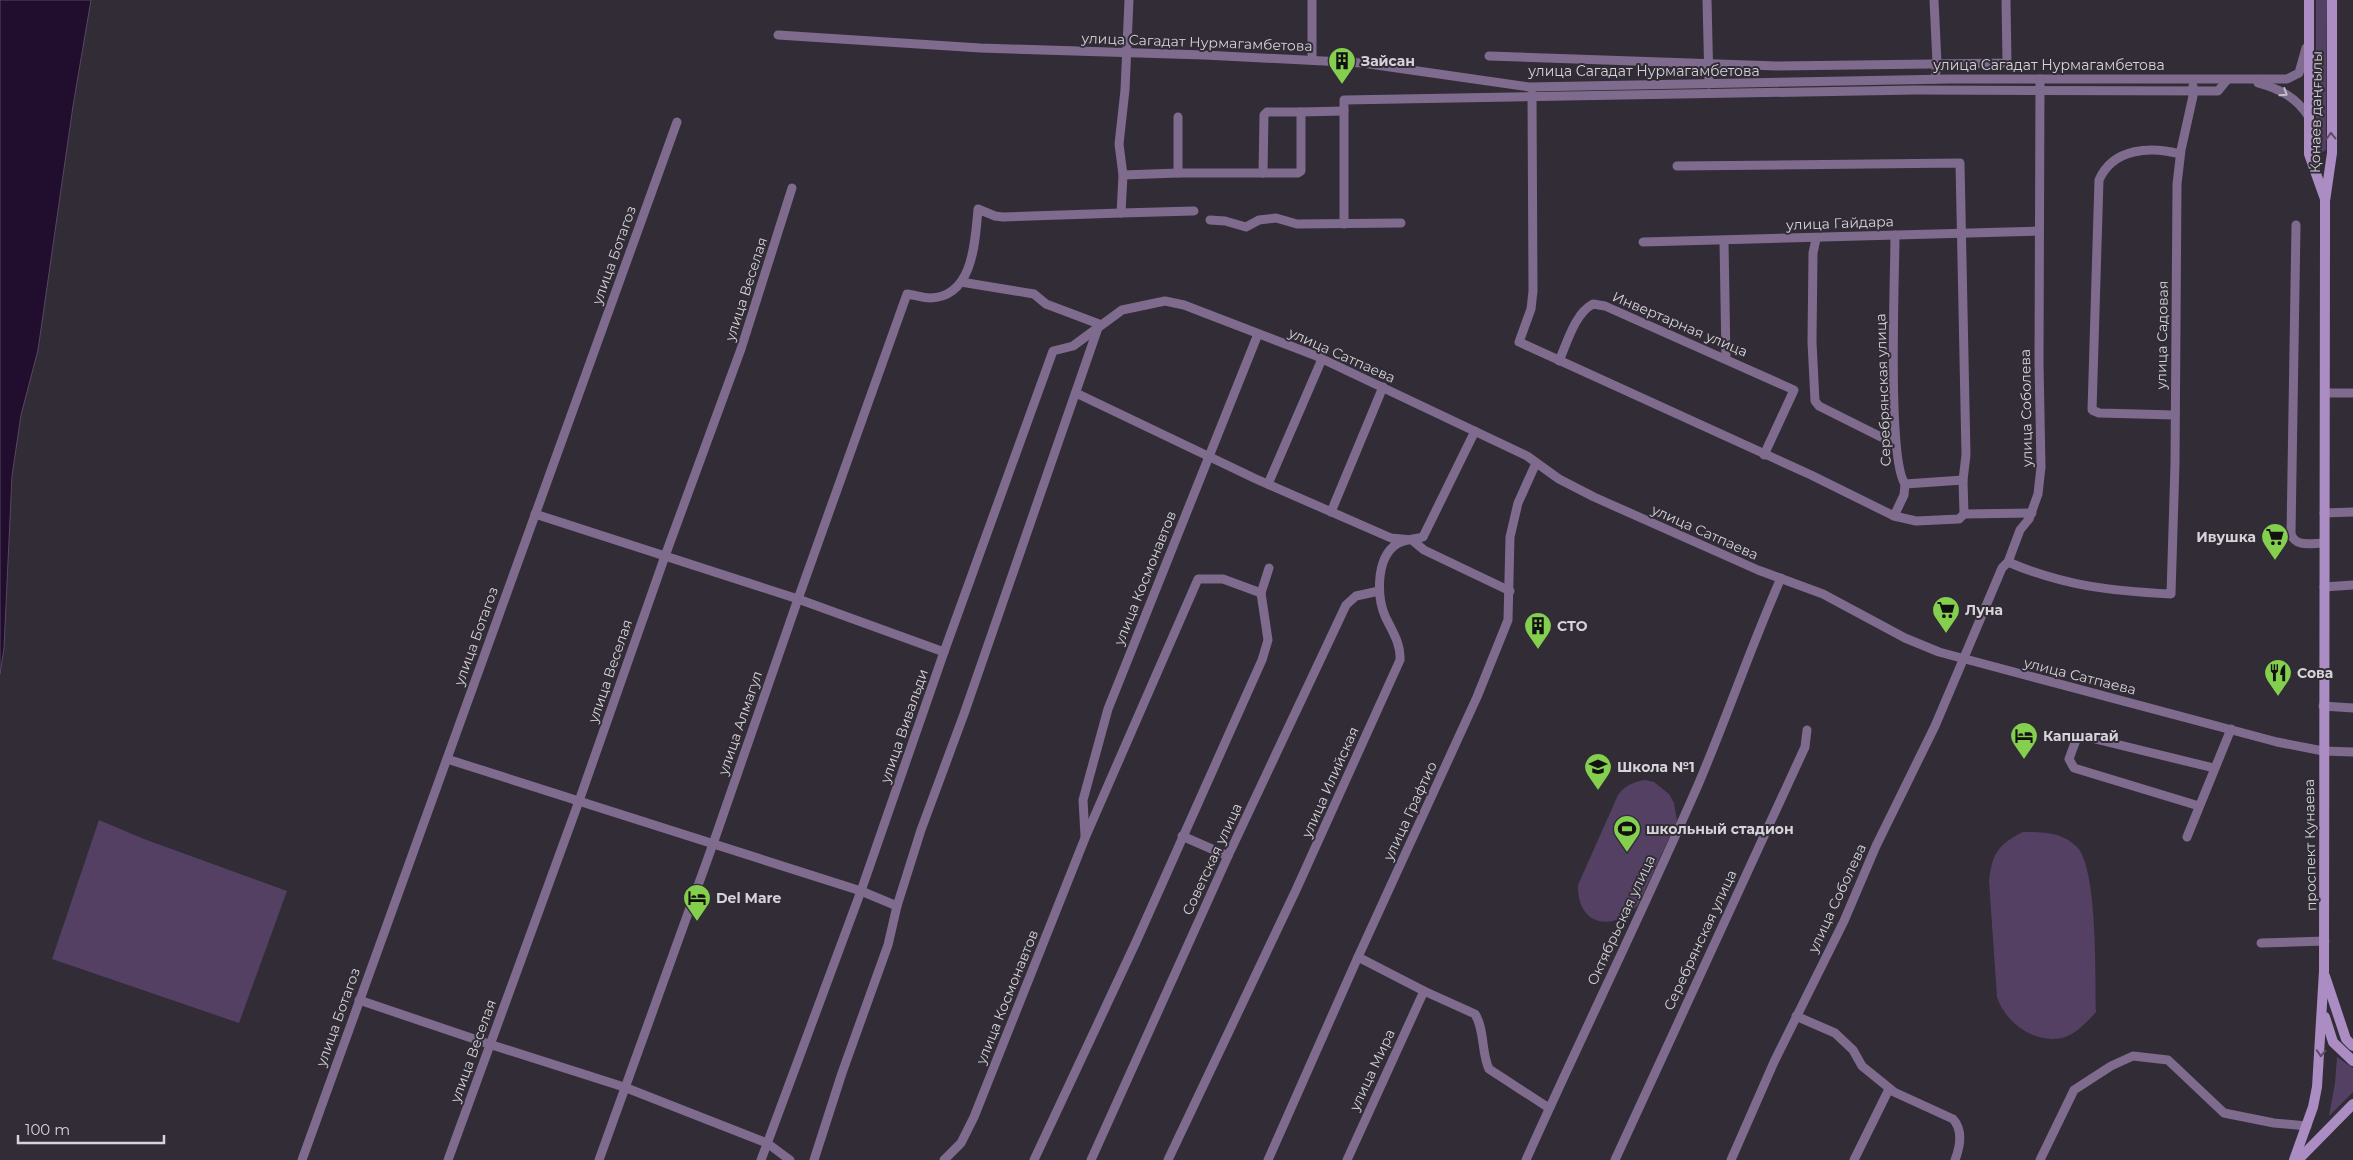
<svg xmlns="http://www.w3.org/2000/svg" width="2353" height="1160" viewBox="0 0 2353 1160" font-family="Montserrat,sans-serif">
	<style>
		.green { fill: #544063 }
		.water { fill: #210d2e; stroke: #574861 }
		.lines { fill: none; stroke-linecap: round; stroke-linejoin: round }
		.street { stroke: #7e6b8d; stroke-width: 9 }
		.secondary { stroke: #ab8cc3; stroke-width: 10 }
		.oneway { stroke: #c4beca }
		.oneway2 { stroke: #5c4e67 }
		.labels { text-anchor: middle; stroke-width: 4; stroke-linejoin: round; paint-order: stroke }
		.street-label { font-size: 14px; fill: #d6d3d9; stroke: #312c35 }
		.poi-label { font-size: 14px; font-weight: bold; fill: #d6d3d9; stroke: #312c35; text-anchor: start }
	</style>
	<rect width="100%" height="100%" fill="#312c35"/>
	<g class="green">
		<path d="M 2316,0 L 2327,0 L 2326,150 L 2319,154 L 2316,147 Z"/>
		<path d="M 1645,780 L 1654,782 L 1669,794 L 1674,803 L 1677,821 L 1638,905 C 1614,932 1577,927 1578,885 L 1618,795 C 1625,785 1634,782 1645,780 Z"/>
		<path d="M 99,820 L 144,839 L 287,891 L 239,1023 L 52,959 Z"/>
		<path d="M 2023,832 C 2043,832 2062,832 2077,847 C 2098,869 2095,978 2096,1012 C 2088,1021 2077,1033 2065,1037 C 2037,1046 2005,1023 1997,997 L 1989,881 C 1992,854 1998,844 2023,832 Z"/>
		<path d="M 2337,1057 L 2353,1068 L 2353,1092 L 2329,1116 L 2335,1083 Z"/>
	</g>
	<path class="water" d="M 0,0 L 91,0 L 73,106 L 38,350 L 21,415 L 12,476 L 4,648 L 0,674 Z"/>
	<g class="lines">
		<g class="street">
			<path d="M 1129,0 L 1125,90 L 1119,144 L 1123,175 L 1121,213 L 1194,211"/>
			<path d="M 1312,0 L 1312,60"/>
			<path d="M 1707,0 L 1709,84"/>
			<path d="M 1934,0 L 1937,63 L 1935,79"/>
			<path d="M 778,35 L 980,48 L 1204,55 L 1362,63 L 1529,87 L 1950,79 L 2287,79 L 2299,73 L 2306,48"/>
			<path d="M 1489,56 L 1777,66 L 2007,63 L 2006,0"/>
			<path d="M 2258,83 C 2280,89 2296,97 2309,117"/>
			<path d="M 1532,94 L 1533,291 L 1531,309 L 1519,342 L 1811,475 L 1894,516 L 1904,495 L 1905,484"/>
			<path d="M 1178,117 L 1178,173 L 1298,173 L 1301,171 L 1301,112 L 1344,111"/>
			<path d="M 1677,166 L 1960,163 L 1966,455 L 1963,480 L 1964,514 L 1959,519 L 1916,521 L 1894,516"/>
			<path d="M 1263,173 L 1264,115 L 1267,112 L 1301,112"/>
			<path d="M 1123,175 L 1178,173"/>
			<path d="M 1210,220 L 1225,221 L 1246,227 L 1259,220 L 1276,218 L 1297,224 L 1401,223"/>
			<path d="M 1344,224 L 1344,100 L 1915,90 L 2218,91 L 2227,80"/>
			<path d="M 2296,225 L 2291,534 C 2296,548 2312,543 2324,543"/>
			<path d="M 1895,235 C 1895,277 1887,458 1905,484 L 1963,480"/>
			<path d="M 1816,239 L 1813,253 L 1812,342 L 1815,401 L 1819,406 L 1883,438 L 1895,436"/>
			<path d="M 1724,241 L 1726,359"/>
			<path d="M 1643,242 L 2039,231"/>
			<path d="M 961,282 L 1034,294 L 1046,304 L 1099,324"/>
			<path d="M 1559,361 C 1567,343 1575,313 1593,304 L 1605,306 L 1794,390 L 1764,455"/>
			<path d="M 1076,393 L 1256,479 L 1391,538 L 1412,540 L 1424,550 L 1510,591"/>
			<path d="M 2325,393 L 2353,393"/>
			<path d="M 2175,415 L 2099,413 L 2092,410 L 2099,180 C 2113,148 2150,146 2180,154"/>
			<path d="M 1268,484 L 1322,359"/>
			<path d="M 1331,512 L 1383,387"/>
			<path d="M 2324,513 L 2353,512"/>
			<path d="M 535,514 L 798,599 L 944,652"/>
			<path d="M 1964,514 L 2032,513"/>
			<path d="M 2008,562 C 2064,586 2111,591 2171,594 L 2175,464 L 2177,184 L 2181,150 L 2193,96 L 2193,86"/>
			<path d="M 2324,587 L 2353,585"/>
			<path d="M 2323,706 L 2353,708"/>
			<path d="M 447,759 L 861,891 L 897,906"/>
			<path d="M 2199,806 L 2074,768 L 2069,759 L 2076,740 L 2083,736 L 2214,768"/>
			<path d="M 1085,836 L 1083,800 L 1108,709 L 1258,334"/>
			<path d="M 1182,836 L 1228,856"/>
			<path d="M 2187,837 L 2231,729"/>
			<path d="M 2261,943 L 2325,941"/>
			<path d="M 1358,957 L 1424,991 L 1475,1014 C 1485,1030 1481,1052 1489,1069 L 1549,1108"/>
			<path d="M 359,1000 L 489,1044 L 624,1087 L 767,1143 L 790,1160"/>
			<path d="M 1796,1016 L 1835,1033 L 1853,1050 L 1862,1066 L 1894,1092 L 1953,1119 C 1963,1130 1960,1147 1955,1160"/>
			<path d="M 302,1160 L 677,122"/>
			<path d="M 448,1160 L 579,801 L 665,556 L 741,349 L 792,188"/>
			<path d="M 599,1160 L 713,844 L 798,599 L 907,294 C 915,295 923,298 930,298 C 974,297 975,240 978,209 L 995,216 L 1003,217 L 1121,213"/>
			<path d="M 761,1160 L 861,891 L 944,652 L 1053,351 L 1073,346 L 1122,310 L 1165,301 L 1184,305 L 1314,355 L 1527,456 L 1559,479 L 1594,497 L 1758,570 L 1823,594 L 1905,638 L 1939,652 L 2277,742 L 2323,751 L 2353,752"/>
			<path d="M 814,1160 L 842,1073 L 888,945 L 897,906 L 921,830 L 964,714 L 1099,325"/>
			<path d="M 944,1160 L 961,1143 L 974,1117 L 1085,838 L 1198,579 L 1223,579 L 1261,593"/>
			<path d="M 1034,1160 L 1136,942 L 1262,660 L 1268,640 L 1261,593 L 1269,568"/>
			<path d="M 1091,1160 L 1228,856 L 1346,605 L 1356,596 L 1379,591"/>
			<path d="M 1168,1160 L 1296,890 L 1400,660 C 1401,643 1392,631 1385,616 C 1377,597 1376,561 1394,546 C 1400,540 1415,539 1423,537 L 1475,431"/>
			<path d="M 1268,1160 L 1358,957 L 1477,697 L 1508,620 L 1510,537 L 1518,503 L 1536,463"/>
			<path d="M 1347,1160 L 1424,991"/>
			<path d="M 1526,1160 C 1582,1035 1643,911 1698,785 C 1727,717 1751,646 1781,578"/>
			<path d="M 1615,1160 L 1805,747 L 1807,730"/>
			<path d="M 1731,1160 L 1774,1062 L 1844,921 L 1876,846 L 1935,726 L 2002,568 L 2008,562 L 2020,530 L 2029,519 L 2038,494 L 2041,467 L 2039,363 L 2040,79"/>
			<path d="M 1854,1160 L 1889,1089"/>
			<path d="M 2040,1160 L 2074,1090 L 2111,1066 L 2133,1056 L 2168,1060 L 2224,1113 L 2274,1123 L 2307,1126"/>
		</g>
		<g class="secondary">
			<path d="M 2309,0 L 2309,154 L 2325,199"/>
			<path d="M 2325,976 L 2346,1039 L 2353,1046"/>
			<path d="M 2325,1017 L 2333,1042 L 2353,1061"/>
			<path d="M 2294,1160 L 2313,1107 L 2317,1087 L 2324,971 L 2325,223 L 2325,201 L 2332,153 L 2332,0"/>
			<path d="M 2298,1160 L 2353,1104"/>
		</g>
	</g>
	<defs><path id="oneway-chevron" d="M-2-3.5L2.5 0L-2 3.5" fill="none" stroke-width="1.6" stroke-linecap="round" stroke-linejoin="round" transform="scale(1.25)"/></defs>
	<use class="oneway" href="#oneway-chevron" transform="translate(2284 93) rotate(33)"/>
	<g class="oneway2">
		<use href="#oneway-chevron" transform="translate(2331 136) rotate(-91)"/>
		<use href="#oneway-chevron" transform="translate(2321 1053) rotate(93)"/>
	</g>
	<defs>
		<symbol id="building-pin" viewBox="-11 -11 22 30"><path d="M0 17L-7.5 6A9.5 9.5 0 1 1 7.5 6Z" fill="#84cf4d" stroke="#312c35"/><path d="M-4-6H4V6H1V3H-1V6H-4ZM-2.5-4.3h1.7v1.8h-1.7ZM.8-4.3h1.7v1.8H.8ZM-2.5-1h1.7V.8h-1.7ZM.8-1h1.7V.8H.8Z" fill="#111"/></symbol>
		<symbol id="supermarket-pin" viewBox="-11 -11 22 30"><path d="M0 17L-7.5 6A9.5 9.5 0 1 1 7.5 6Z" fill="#84cf4d" stroke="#312c35"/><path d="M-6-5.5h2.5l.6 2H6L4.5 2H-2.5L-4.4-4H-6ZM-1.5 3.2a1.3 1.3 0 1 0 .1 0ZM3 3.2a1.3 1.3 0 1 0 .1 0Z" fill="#111"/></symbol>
		<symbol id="restaurant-pin" viewBox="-11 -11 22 30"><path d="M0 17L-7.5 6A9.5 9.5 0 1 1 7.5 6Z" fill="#84cf4d" stroke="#312c35"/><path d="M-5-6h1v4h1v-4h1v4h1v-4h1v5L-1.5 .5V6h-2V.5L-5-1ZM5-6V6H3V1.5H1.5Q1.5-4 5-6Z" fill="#111"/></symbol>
		<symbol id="hotel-pin" viewBox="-11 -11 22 30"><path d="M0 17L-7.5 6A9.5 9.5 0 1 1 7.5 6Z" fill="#84cf4d" stroke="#312c35"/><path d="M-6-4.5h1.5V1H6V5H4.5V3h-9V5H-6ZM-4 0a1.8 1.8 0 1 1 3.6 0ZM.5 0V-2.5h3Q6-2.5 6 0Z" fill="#111"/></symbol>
		<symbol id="school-pin" viewBox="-11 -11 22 30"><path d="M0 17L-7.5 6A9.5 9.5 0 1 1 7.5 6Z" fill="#84cf4d" stroke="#312c35"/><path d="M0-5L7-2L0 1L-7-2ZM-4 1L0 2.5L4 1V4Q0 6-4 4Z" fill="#111"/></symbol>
		<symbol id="stadium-pin" viewBox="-11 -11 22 30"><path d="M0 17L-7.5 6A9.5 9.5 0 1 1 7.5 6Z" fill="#84cf4d" stroke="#312c35"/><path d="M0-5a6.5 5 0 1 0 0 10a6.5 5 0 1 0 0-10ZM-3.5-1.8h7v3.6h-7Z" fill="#111"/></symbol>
	</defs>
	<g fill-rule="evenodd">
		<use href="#building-pin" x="1326" y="45" width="32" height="43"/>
		<use href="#supermarket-pin" x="2259" y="521" width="32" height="43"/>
		<use href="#supermarket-pin" x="1930" y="594" width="32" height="43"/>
		<use href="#building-pin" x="1522" y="610" width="32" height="43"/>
		<use href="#restaurant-pin" x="2262" y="657" width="32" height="43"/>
		<use href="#hotel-pin" x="2008" y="720" width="32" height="43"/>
		<use href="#school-pin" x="1582" y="751" width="32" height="43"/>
		<use href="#stadium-pin" x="1611" y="813" width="32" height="43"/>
		<use href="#hotel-pin" x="681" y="882" width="32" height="43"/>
	</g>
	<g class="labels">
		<g class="street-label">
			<text transform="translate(1197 42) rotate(2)" y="5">улица Сагадат Нурмагамбетова</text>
			<text x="2049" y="70">улица Сагадат Нурмагамбетова</text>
			<text x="1644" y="76">улица Сагадат Нурмагамбетова</text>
			<text transform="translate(2316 112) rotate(-89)" y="5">Қонаев даңғылы</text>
			<text transform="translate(1840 223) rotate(-2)" y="5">улица Гайдара</text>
			<text transform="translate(614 255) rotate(-70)" y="5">улица Ботагоз</text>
			<text transform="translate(746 289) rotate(-72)" y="5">улица Веселая</text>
			<text transform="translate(1680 324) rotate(23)" y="5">Инвертарная улица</text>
			<text transform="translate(2162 335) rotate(-89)" y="5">улица Садовая</text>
			<text transform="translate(1342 355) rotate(24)" y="5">улица Сатпаева</text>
			<text transform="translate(1883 390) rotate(-92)" y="5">Серебрянская улица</text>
			<text transform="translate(2026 408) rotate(-91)" y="5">улица Соболева</text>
			<text transform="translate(1705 532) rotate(24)" y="5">улица Сатпаева</text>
			<text transform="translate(1145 578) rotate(-68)" y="5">улица Космонавтов</text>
			<text transform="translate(476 636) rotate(-70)" y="5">улица Ботагоз</text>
			<text transform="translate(610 671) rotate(-71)" y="5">улица Веселая</text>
			<text transform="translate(2080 676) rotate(14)" y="5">улица Сатпаева</text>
			<text transform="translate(740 723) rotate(-71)" y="5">улица Алмагул</text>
			<text transform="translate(904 726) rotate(-71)" y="5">улица Вивальди</text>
			<text transform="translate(1330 782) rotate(-66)" y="5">улица Илийская</text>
			<text transform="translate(1410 811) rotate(-65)" y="5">улица Графтио</text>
			<text transform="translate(2310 845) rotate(-91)" y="5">проспект Кунаева</text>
			<text transform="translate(1212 859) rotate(-65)" y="5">Советская улица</text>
			<text transform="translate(1837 898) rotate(-65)" y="5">улица Соболева</text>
			<text transform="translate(1621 920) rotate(-65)" y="5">Октябрьская улица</text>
			<text transform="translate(1700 940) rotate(-65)" y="5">Серебрянская улица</text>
			<text transform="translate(1007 997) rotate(-68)" y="5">улица Космонавтов</text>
			<text transform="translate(338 1017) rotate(-70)" y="5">улица Ботагоз</text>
			<text transform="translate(473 1051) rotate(-70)" y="5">улица Веселая</text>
			<text transform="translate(1372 1070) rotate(-65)" y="5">улица Мира</text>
		</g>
		<g class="poi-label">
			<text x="1361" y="66">Зайсан</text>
			<text x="2256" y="542" text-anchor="end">Ивушка</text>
			<text x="1965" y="615">Луна</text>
			<text x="1557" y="631">СТО</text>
			<text x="2297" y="678">Сова</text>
			<text x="2043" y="741">Капшагай</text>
			<text x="1617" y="772">Школа №1</text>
			<text x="1646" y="834">школьный стадион</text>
			<text x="716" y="903">Del Mare</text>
		</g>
	</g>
	<path d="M18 1135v8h146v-8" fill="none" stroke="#d6d3d9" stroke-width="2.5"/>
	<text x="25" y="1135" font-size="15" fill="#d6d3d9" stroke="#312c35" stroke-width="4" paint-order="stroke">100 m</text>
</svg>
